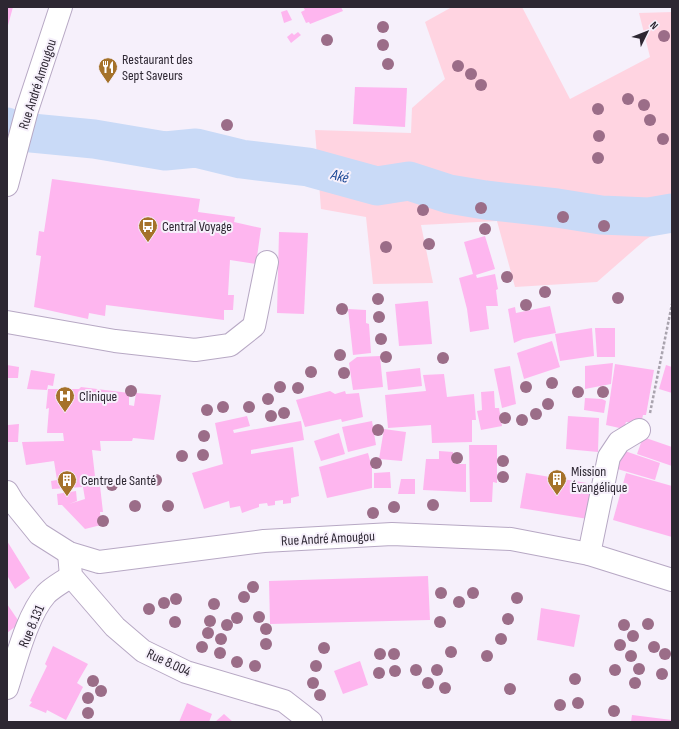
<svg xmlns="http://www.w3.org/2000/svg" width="679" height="729" viewBox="0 0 679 729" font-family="'Sofia Sans Condensed',sans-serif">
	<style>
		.green { fill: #ffd4e1 }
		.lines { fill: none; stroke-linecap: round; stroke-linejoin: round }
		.river { stroke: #c9daf7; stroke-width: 39 }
		.building { fill: #feb6ef }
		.minor-casing { stroke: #b7a8c4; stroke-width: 24 }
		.major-casing { stroke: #b7a8c4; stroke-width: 24 }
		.path { stroke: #a9a3ae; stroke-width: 2.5; stroke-dasharray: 3 2; stroke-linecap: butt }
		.minor { stroke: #fff; stroke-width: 22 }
		.major { stroke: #fff; stroke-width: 22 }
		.tree { fill: #9b6d88 }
		.labels { text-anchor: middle; stroke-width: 4; stroke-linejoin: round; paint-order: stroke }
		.poi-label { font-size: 14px; fill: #2d2732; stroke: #f6f0fb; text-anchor: start }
		.street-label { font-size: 14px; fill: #2d2732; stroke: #f6f0fb }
		.water-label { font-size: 15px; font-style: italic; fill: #184595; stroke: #f6f0fb }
	</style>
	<rect width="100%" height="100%" fill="#f6f0fb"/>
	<path class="green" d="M 452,7 L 522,7 L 570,99 L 650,57 L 639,13 L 672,12 L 672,227 L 667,226 L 645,240 L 597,282 L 515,287 L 497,221 L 421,225 L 433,283 L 373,284 L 366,217 L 321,209 L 315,130 L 411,133 L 412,108 L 445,79 L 425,22 Z"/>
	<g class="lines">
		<path class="river" d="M 7,127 L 21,132 L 94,139 L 165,151 L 196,148 L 241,159 L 308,167 L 377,186 L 409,181 L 449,194 L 485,200 L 557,208 L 601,215 L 649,217 L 672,213"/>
	</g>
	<g class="building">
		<path d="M 7,7 L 13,7 L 7,29 Z"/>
		<path d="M 303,7 L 341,7 L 343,11 L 310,24 L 309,22 L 306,23 L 301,12 L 305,10 Z"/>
		<path d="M 287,10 L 292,20 L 284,23 L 281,12 Z"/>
		<path d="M 298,32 L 301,35 L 291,43 L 287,37 L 292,33 L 294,35 Z"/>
		<path d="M 355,87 L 407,88 L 405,127 L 353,124 Z"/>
		<path d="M 52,179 L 200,199 L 198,212 L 235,217 L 234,222 L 261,228 L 256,264 L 230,260 L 228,295 L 234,295 L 233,310 L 224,310 L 224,320 L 106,305 L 105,316 L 89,313 L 88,319 L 34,307 L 41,256 L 36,255 L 39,231 L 44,232 Z"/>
		<path d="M 279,232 L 308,233 L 304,314 L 277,313 Z"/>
		<path d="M 485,236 L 495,269 L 476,275 L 477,278 L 495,274 L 498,289 L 496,290 L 498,306 L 486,306 L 489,329 L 470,332 L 467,309 L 459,278 L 473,274 L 464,242 Z"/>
		<path d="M 428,301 L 432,344 L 399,346 L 395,304 Z"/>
		<path d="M 550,306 L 556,333 L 523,339 L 514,343 L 508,309 L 515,307 L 516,313 Z"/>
		<path d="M 348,309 L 366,310 L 366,323 L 369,324 L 371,353 L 353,355 Z"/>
		<path d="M 592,328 L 594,356 L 560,361 L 555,334 Z"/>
		<path d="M 595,328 L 615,328 L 615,357 L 597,357 Z"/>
		<path d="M 552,341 L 560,367 L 524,379 L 517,353 Z"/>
		<path d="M 380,356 L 383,387 L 353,390 L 349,363 L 357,357 Z"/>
		<path d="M 613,363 L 611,384 L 585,389 L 585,366 Z"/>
		<path d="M 615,364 L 654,370 L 646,415 L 643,415 L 641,424 L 626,422 L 624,429 L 606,425 Z"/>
		<path d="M 7,365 L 19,367 L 18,378 L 7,378 Z"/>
		<path d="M 666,365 L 672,367 L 672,393 L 659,389 Z"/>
		<path d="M 510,366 L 516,404 L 502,408 L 494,369 Z"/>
		<path d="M 420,368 L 422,386 L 388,390 L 386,372 Z"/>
		<path d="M 31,370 L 55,374 L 53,386 L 48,385 L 47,390 L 27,389 Z"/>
		<path d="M 444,374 L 447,397 L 474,394 L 476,420 L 472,420 L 472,442 L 432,443 L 431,425 L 388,428 L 385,395 L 426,391 L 423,375 Z"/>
		<path d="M 81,387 L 129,393 L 129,405 L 134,406 L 136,393 L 161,395 L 154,440 L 133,438 L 132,441 L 100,441 L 101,451 L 92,450 L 96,485 L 100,486 L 103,512 L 100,512 L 101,525 L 85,529 L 62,505 L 58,505 L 57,494 L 76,491 L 77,501 L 69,504 L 85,499 L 83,487 L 52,489 L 51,481 L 57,480 L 54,461 L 26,465 L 22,442 L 64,441 L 63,433 L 47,433 L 49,408 L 46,409 L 48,389 L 79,389 Z"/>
		<path d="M 330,391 L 335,394 L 345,391 L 346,394 L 359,393 L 363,417 L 342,422 L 341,419 L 305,427 L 296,400 Z"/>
		<path d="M 494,391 L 495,408 L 499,408 L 502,426 L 481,430 L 477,411 L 482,410 L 481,392 Z"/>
		<path d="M 585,398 L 602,399 L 606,401 L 604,413 L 584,410 Z"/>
		<path d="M 247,416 L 250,426 L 233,430 L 234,433 L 301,421 L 304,440 L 251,450 L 251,454 L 293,447 L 299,496 L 291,498 L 291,503 L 283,504 L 283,500 L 275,501 L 275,505 L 268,506 L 267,503 L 259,504 L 259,507 L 242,513 L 240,506 L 230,508 L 229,501 L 204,509 L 192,473 L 223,464 L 215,423 Z"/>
		<path d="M 568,416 L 599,418 L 598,452 L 566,449 Z"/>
		<path d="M 372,421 L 376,445 L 348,452 L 342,427 Z"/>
		<path d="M 19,424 L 18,442 L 8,442 L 8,425 Z"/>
		<path d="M 384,429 L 406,432 L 402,461 L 379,459 Z"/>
		<path d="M 339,433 L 345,454 L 321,461 L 314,441 Z"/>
		<path d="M 643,437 L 672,447 L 672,466 L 637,454 Z"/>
		<path d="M 469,445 L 497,445 L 497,483 L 493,482 L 492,502 L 470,502 Z"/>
		<path d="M 619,449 L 660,463 L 655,480 L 614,468 Z"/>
		<path d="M 439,451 L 453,452 L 453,459 L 455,460 L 455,464 L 466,464 L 466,492 L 423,490 L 426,459 L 439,459 Z"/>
		<path d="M 368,453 L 372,468 L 372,488 L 327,498 L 319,467 Z"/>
		<path d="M 390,472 L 391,488 L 374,488 L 374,473 Z"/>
		<path d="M 526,473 L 593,484 L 588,519 L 520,508 Z"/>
		<path d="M 626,473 L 672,486 L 672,537 L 613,520 Z"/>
		<path d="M 401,479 L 415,479 L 415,494 L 398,494 Z"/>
		<path d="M 7,541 L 30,578 L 15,589 L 8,577 L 7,578 Z"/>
		<path d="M 428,576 L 430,620 L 270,624 L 269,581 Z"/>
		<path d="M 7,604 L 20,623 L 7,633 Z"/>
		<path d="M 541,608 L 580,615 L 574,647 L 537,640 Z"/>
		<path d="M 53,646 L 88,664 L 77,683 L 83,687 L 66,720 L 47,710 L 46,713 L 29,706 L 32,702 L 30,701 L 47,666 L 45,664 Z"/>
		<path d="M 360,661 L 368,685 L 343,694 L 334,671 Z"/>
		<path d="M 187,703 L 212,714 L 209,722 L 179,722 Z"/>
		<path d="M 224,714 L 233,722 L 215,722 Z"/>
		<path d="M 632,715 L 672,720 L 672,722 L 631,722 Z"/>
	</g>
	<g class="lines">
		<defs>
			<g id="minor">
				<path d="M 7,322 L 115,341 L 195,350 L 230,345 L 254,326 L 267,262"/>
				<path d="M 69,553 L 71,576 L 115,627 L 143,651 L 186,672 L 284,701 L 311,722"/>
				<path d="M 589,554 L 609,457 L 619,442 L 639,430"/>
				<path d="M 7,688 C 16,661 27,615 46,594 C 53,587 63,582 71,576"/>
			</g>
			<g id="major">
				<path d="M 7,185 L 27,110 L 61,7"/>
				<path d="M 7,492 L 13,502 L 39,534 L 69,553 L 99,562 L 264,541 L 392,534 L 511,539 L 589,554 L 672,580"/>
			</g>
		</defs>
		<use href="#minor" class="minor-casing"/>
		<use href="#major" class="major-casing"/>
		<path class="path" d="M 650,413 L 672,304"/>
		<use href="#minor" class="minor"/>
		<use href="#major" class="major"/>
	</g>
	<g class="tree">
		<circle cx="383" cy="27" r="6"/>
		<circle cx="664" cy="36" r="6"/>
		<circle cx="327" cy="40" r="6"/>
		<circle cx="383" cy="45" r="6"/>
		<circle cx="388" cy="64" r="6"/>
		<circle cx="458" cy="66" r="6"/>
		<circle cx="471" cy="74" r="6"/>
		<circle cx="481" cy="85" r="6"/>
		<circle cx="628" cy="99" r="6"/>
		<circle cx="644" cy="105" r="6"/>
		<circle cx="598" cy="109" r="6"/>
		<circle cx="650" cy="120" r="6"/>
		<circle cx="227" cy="125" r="6"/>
		<circle cx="599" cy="136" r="6"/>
		<circle cx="663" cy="139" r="6"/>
		<circle cx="598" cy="158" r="6"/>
		<circle cx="481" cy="208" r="6"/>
		<circle cx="423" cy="210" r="6"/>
		<circle cx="563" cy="217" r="6"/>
		<circle cx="604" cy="226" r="6"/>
		<circle cx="485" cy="229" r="6"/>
		<circle cx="429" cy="244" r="6"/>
		<circle cx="386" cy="247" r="6"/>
		<circle cx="507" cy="277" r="6"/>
		<circle cx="545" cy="292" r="6"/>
		<circle cx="618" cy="298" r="6"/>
		<circle cx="378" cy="299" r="6"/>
		<circle cx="526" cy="305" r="6"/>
		<circle cx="342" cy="309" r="6"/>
		<circle cx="379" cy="317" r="6"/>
		<circle cx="381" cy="339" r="6"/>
		<circle cx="340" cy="355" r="6"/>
		<circle cx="386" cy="357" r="6"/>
		<circle cx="443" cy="358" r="6"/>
		<circle cx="311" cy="372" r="6"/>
		<circle cx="344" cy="373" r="6"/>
		<circle cx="552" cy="383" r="6"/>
		<circle cx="280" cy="387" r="6"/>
		<circle cx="526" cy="387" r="6"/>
		<circle cx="298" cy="388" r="6"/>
		<circle cx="131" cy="391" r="6"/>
		<circle cx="578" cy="392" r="6"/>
		<circle cx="603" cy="392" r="6"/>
		<circle cx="268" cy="399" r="6"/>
		<circle cx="548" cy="404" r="6"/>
		<circle cx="223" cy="407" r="6"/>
		<circle cx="249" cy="407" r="6"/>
		<circle cx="207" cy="410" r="6"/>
		<circle cx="284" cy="413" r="6"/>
		<circle cx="536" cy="414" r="6"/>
		<circle cx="271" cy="416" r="6"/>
		<circle cx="505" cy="418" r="6"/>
		<circle cx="522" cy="420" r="6"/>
		<circle cx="378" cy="430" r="6"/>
		<circle cx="204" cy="436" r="6"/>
		<circle cx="203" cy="455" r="6"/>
		<circle cx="182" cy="456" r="6"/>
		<circle cx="457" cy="458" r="6"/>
		<circle cx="503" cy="461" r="6"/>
		<circle cx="376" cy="463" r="6"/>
		<circle cx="503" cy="477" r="6"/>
		<circle cx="156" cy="480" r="6"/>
		<circle cx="112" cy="485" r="6"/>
		<circle cx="433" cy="505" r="6"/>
		<circle cx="135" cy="506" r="6"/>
		<circle cx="168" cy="506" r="6"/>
		<circle cx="394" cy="507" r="6"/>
		<circle cx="373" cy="513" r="6"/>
		<circle cx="103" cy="521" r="6"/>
		<circle cx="253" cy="587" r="6"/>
		<circle cx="441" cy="593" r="6"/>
		<circle cx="473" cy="593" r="6"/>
		<circle cx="244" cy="597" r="6"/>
		<circle cx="517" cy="598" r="6"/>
		<circle cx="176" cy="599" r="6"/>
		<circle cx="459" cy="602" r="6"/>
		<circle cx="164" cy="603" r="6"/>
		<circle cx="214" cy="604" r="6"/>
		<circle cx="149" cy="609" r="6"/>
		<circle cx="259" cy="617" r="6"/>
		<circle cx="237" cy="618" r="6"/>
		<circle cx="508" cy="619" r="6"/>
		<circle cx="210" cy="621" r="6"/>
		<circle cx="175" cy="622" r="6"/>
		<circle cx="440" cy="622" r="6"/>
		<circle cx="648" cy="624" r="6"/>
		<circle cx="227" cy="625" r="6"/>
		<circle cx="624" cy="625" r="6"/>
		<circle cx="266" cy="629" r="6"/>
		<circle cx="208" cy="633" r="6"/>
		<circle cx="633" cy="636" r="6"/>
		<circle cx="221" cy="639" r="6"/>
		<circle cx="501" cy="639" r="6"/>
		<circle cx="266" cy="644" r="6"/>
		<circle cx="620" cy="645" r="6"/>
		<circle cx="202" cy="647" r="6"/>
		<circle cx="654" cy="647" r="6"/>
		<circle cx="324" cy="648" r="6"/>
		<circle cx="451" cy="652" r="6"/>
		<circle cx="220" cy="653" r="6"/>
		<circle cx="380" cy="654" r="6"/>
		<circle cx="394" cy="654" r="6"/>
		<circle cx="665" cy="654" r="6"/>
		<circle cx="487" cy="656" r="6"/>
		<circle cx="631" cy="656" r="6"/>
		<circle cx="237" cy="662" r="6"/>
		<circle cx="255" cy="666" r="6"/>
		<circle cx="316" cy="666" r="6"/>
		<circle cx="639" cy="669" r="6"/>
		<circle cx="416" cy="670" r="6"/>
		<circle cx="437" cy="670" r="6"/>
		<circle cx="615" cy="670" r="6"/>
		<circle cx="395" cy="671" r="6"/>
		<circle cx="379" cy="673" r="6"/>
		<circle cx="662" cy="674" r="6"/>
		<circle cx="575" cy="679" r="6"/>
		<circle cx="93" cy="681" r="6"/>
		<circle cx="313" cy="683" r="6"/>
		<circle cx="428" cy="683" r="6"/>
		<circle cx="635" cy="683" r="6"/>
		<circle cx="445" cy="688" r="6"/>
		<circle cx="510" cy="689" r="6"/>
		<circle cx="101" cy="691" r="6"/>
		<circle cx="320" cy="695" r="6"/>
		<circle cx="88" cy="698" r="6"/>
		<circle cx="578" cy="703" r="6"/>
		<circle cx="560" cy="705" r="6"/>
		<circle cx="614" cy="711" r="6"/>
		<circle cx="88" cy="713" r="6"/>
	</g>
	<defs>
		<symbol id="restaurant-pin" viewBox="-11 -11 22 30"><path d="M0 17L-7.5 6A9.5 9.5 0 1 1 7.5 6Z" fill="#a5722a" stroke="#f6f0fb"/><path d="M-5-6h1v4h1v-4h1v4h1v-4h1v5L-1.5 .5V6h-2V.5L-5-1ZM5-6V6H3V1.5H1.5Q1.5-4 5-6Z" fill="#fff"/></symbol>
		<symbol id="bus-pin" viewBox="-11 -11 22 30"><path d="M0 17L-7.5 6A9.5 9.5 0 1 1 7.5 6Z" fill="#a5722a" stroke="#f6f0fb"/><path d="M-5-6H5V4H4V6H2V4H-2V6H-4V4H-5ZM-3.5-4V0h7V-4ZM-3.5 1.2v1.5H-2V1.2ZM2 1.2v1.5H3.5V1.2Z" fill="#fff"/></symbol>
		<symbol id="hospital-pin" viewBox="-11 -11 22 30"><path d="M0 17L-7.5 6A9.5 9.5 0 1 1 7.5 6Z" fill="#a5722a" stroke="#f6f0fb"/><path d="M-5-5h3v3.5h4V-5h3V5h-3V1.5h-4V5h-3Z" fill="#fff"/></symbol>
		<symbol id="building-pin" viewBox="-11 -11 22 30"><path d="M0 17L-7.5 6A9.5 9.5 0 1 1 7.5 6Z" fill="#a5722a" stroke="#f6f0fb"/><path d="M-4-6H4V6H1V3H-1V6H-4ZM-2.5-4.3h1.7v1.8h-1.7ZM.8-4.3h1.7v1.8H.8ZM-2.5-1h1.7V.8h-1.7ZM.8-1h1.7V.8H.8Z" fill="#fff"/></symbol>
	</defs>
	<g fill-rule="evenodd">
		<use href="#restaurant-pin" x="97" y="56" width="22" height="30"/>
		<use href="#bus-pin" x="137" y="215" width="22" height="30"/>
		<use href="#hospital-pin" x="54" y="385" width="22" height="30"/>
		<use href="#building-pin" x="546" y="468" width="22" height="30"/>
		<use href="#building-pin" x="56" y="469" width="22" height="30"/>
	</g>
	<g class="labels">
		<g class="poi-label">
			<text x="122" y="64">Restaurant des<tspan x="122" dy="16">Sept Saveurs</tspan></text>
			<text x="162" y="231">Central Voyage</text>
			<text x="79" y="401">Clinique</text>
			<text x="571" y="476">Mission<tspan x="571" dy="16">Évangélique</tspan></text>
			<text x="81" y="485">Centre de Santé</text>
		</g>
		<g class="street-label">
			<text transform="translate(37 84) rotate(-72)" y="5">Rue André Amougou</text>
			<text transform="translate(328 538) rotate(-3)" y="5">Rue André Amougou</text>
			<text transform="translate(31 626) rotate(-67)" y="5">Rue 8.131</text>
			<text transform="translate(169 662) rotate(25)" y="5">Rue 8.004</text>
		</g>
		<g class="water-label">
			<text transform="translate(340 176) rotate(15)" y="5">Aké</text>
		</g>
	</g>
	<rect width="679" height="729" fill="none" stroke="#2d2732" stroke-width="16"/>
	<g transform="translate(647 32) rotate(47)" stroke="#f6f0fb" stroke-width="3" paint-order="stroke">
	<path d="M0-3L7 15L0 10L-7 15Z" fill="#2d2732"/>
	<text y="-6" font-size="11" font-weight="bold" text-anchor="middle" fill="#2d2732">N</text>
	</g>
</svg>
